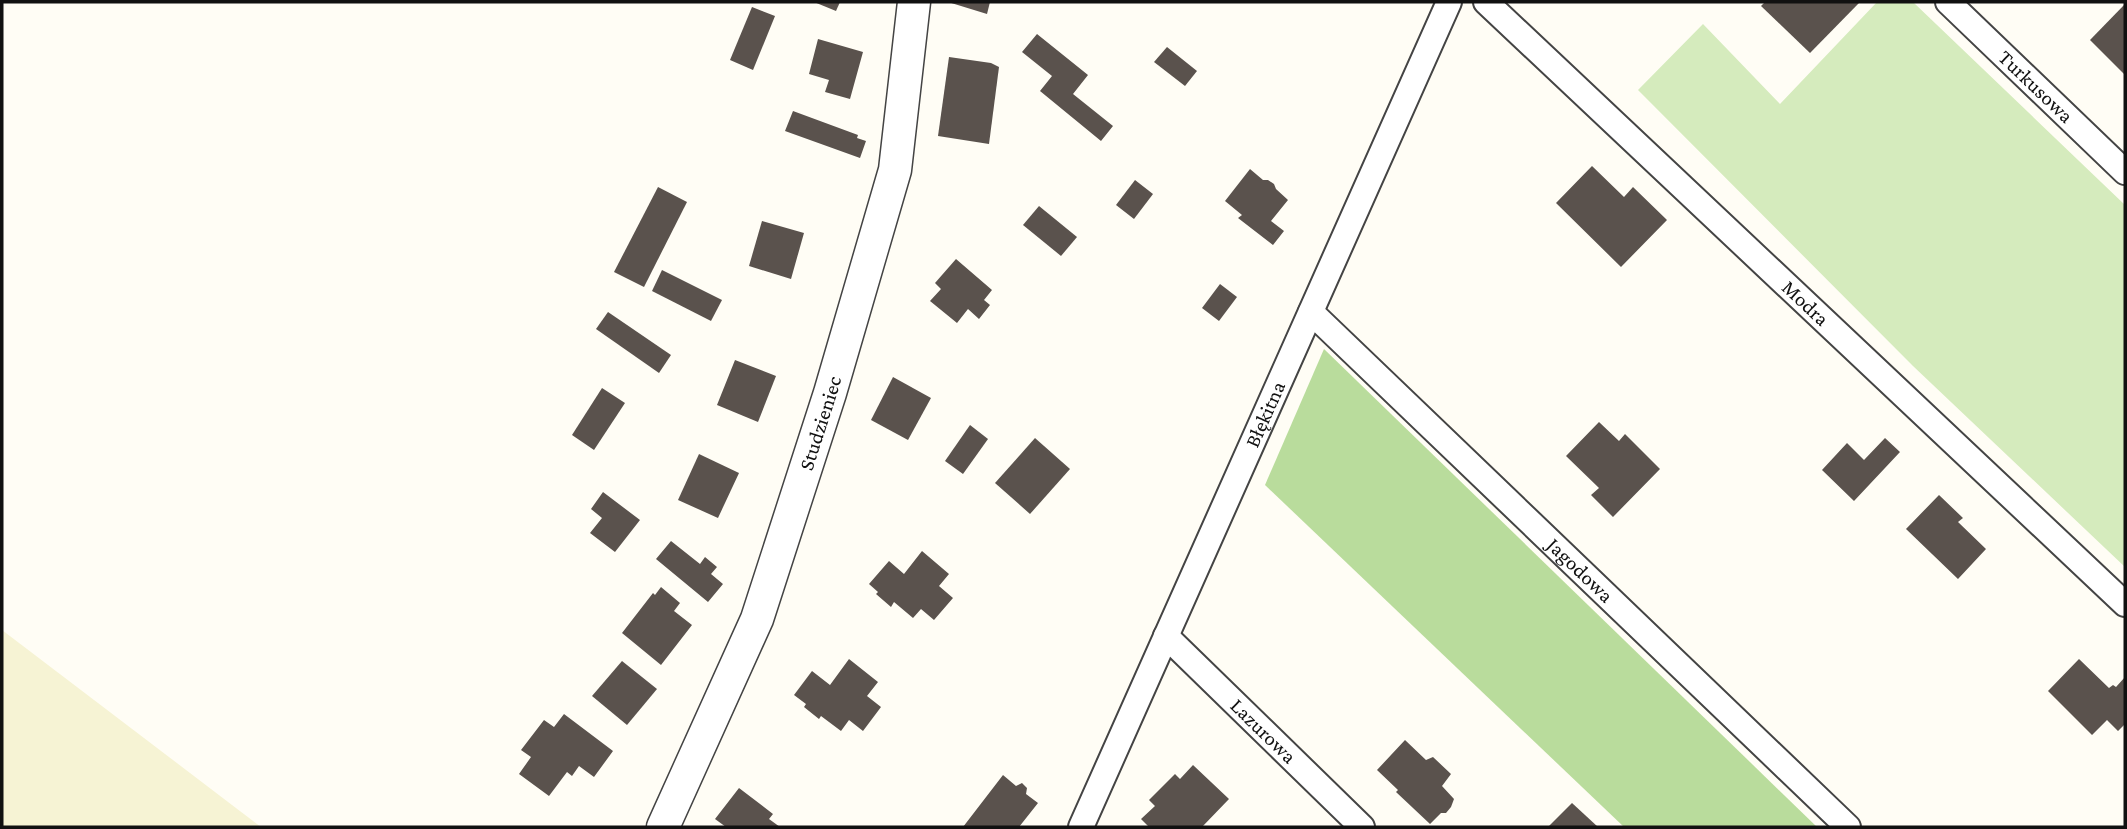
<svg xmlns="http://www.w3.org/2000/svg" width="2127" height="829" viewBox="0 0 2127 829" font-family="'Crimson Pro',serif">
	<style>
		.farmland { fill: #f6f3d4 }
		.green { fill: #d5ebbd }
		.forest { fill: #b9dc9c }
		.building { fill: #5a524d }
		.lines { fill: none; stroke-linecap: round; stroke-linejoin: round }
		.minor-casing { stroke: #444; stroke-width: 28 }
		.tertiary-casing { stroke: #444; stroke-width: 35 }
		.minor { stroke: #fff; stroke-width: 24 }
		.tertiary { stroke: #fff; stroke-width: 32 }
		.labels { text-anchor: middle; stroke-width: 7; stroke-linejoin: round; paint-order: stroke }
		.street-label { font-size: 21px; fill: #111; stroke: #fff }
	</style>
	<rect width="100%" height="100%" fill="#fffdf5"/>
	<path class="farmland" d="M 2,630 L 261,827 L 2,827 Z"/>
	<path class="green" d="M 1877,2 L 1913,2 L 2125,205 L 2125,567 L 1913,366 L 1638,90 L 1703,24 L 1780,104 Z"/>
	<path class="forest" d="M 1324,349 L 1817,827 L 1624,827 L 1265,485 Z"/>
	<g class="building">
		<path d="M 814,2 L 840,2 L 836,11 Z"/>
		<path d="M 948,2 L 990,2 L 987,14 Z"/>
		<path d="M 1765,2 L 1858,2 L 1859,3 L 1810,53 L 1761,6 Z"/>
		<path d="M 2125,4 L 2125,75 L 2090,40 Z"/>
		<path d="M 752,7 L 775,16 L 753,70 L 730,60 Z"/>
		<path d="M 1037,34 L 1088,75 L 1073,94 L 1113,126 L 1101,141 L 1040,91 L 1052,76 L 1022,52 Z"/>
		<path d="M 818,39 L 863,52 L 850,99 L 825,92 L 829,80 L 809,74 Z"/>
		<path d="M 1167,47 L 1197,71 L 1185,86 L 1154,62 Z"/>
		<path d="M 949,57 L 991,63 L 999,67 L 989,144 L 938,136 Z"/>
		<path d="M 793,111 L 858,135 L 857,138 L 866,141 L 860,158 L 785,131 Z"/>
		<path d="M 1592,166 L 1624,197 L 1633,187 L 1667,220 L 1621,267 L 1556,203 Z"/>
		<path d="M 1250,169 L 1263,180 L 1268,180 L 1274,184 L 1276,189 L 1288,200 L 1271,221 L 1284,231 L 1273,245 L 1238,218 L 1242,215 L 1225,201 Z"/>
		<path d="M 1135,180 L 1153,194 L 1134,219 L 1116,205 Z"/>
		<path d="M 658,187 L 687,202 L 644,287 L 614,272 Z"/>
		<path d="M 1039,206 L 1077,237 L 1061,256 L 1023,225 Z"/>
		<path d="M 762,221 L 804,233 L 791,279 L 749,266 Z"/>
		<path d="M 956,259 L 992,290 L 984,300 L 990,305 L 979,319 L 968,309 L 957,323 L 930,301 L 941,289 L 935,283 Z"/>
		<path d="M 662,270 L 722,300 L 711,321 L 652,291 Z"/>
		<path d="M 1220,284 L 1237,297 L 1219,321 L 1202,308 Z"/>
		<path d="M 608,312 L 671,355 L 659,373 L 596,329 Z"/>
		<path d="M 735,360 L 776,376 L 758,422 L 717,405 Z"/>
		<path d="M 893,377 L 931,398 L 908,440 L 871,420 Z"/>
		<path d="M 602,388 L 625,403 L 594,450 L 572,435 Z"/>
		<path d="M 1599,422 L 1619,441 L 1625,434 L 1660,469 L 1613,517 L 1591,495 L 1599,488 L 1566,456 Z"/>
		<path d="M 970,425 L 988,439 L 963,474 L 945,461 Z"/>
		<path d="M 1035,438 L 1070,469 L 1030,514 L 995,483 Z"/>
		<path d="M 1885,438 L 1900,452 L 1854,501 L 1822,470 L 1847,443 L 1864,460 Z"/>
		<path d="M 699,454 L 739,473 L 718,518 L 678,500 Z"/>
		<path d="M 603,492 L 640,520 L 615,552 L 590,533 L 602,518 L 591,509 Z"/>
		<path d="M 1939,495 L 1963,518 L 1958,522 L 1986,549 L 1958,579 L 1906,529 Z"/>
		<path d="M 671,541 L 700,564 L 705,557 L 717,567 L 711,574 L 723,584 L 708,602 L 656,559 Z"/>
		<path d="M 922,551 L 949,574 L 939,586 L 953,598 L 934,620 L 921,609 L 913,618 L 894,602 L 891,607 L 876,594 L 878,592 L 869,584 L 889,561 L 904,574 Z"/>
		<path d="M 661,587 L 680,603 L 674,611 L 692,625 L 661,665 L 622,633 L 653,593 L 655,595 Z"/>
		<path d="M 849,659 L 878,682 L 867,696 L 881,707 L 863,731 L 849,720 L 841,731 L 821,716 L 819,719 L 804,707 L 806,704 L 794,695 L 812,671 L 830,685 Z"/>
		<path d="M 2079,659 L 2109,688 L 2113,685 L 2116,687 L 2125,677 L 2125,724 L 2118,731 L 2107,720 L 2092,735 L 2048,691 Z"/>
		<path d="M 622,661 L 657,689 L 627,725 L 592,696 Z"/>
		<path d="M 564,714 L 613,751 L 594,777 L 579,766 L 572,776 L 567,772 L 549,796 L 519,774 L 531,757 L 521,750 L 544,720 L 554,727 Z"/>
		<path d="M 1405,740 L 1426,760 L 1433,757 L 1451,774 L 1442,786 L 1454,799 L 1451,807 L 1446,813 L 1441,813 L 1430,824 L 1396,792 L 1398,790 L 1377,770 Z"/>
		<path d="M 1193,765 L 1229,799 L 1202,827 L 1149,827 L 1141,819 L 1155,806 L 1149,800 L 1175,774 L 1180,779 Z"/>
		<path d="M 1003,775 L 1016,786 L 1022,783 L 1027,788 L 1026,794 L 1038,803 L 1019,827 L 963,827 Z"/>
		<path d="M 739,788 L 773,814 L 769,819 L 780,827 L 726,827 L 715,819 Z"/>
		<path d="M 1572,803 L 1598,827 L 1548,827 Z"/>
	</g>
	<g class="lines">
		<defs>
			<g id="minor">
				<path id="s1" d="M 1486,2 L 2125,604"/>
				<path id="s2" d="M 1948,2 L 2125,172"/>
				<path id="s3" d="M 1311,312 L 1848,827"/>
				<path id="s4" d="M 1166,636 L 1362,827"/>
				<path id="s5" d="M 1081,827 L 1449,2"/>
			</g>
			<g id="tertiary">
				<path id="s6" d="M 663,827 L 757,619 L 830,393 L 895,170 L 914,2"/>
			</g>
		</defs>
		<use href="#minor" class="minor-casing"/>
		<use href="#tertiary" class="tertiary-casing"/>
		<use href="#minor" class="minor"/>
		<use href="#tertiary" class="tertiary"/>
	</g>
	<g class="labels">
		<g class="street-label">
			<text dy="7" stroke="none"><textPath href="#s2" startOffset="122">Turkusowa</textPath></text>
			<text dy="7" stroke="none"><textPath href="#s1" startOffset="439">Modra</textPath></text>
			<text dy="7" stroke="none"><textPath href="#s5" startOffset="452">Błękitna</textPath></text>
			<text dy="7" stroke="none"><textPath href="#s6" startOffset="434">Studzieniec</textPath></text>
			<text dy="7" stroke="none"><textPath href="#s3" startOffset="373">Jagodowa</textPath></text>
			<text dy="7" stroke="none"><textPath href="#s4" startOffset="136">Lazurowa</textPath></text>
		</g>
	</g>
	<rect width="2127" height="829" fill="none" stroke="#111111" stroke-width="7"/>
</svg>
